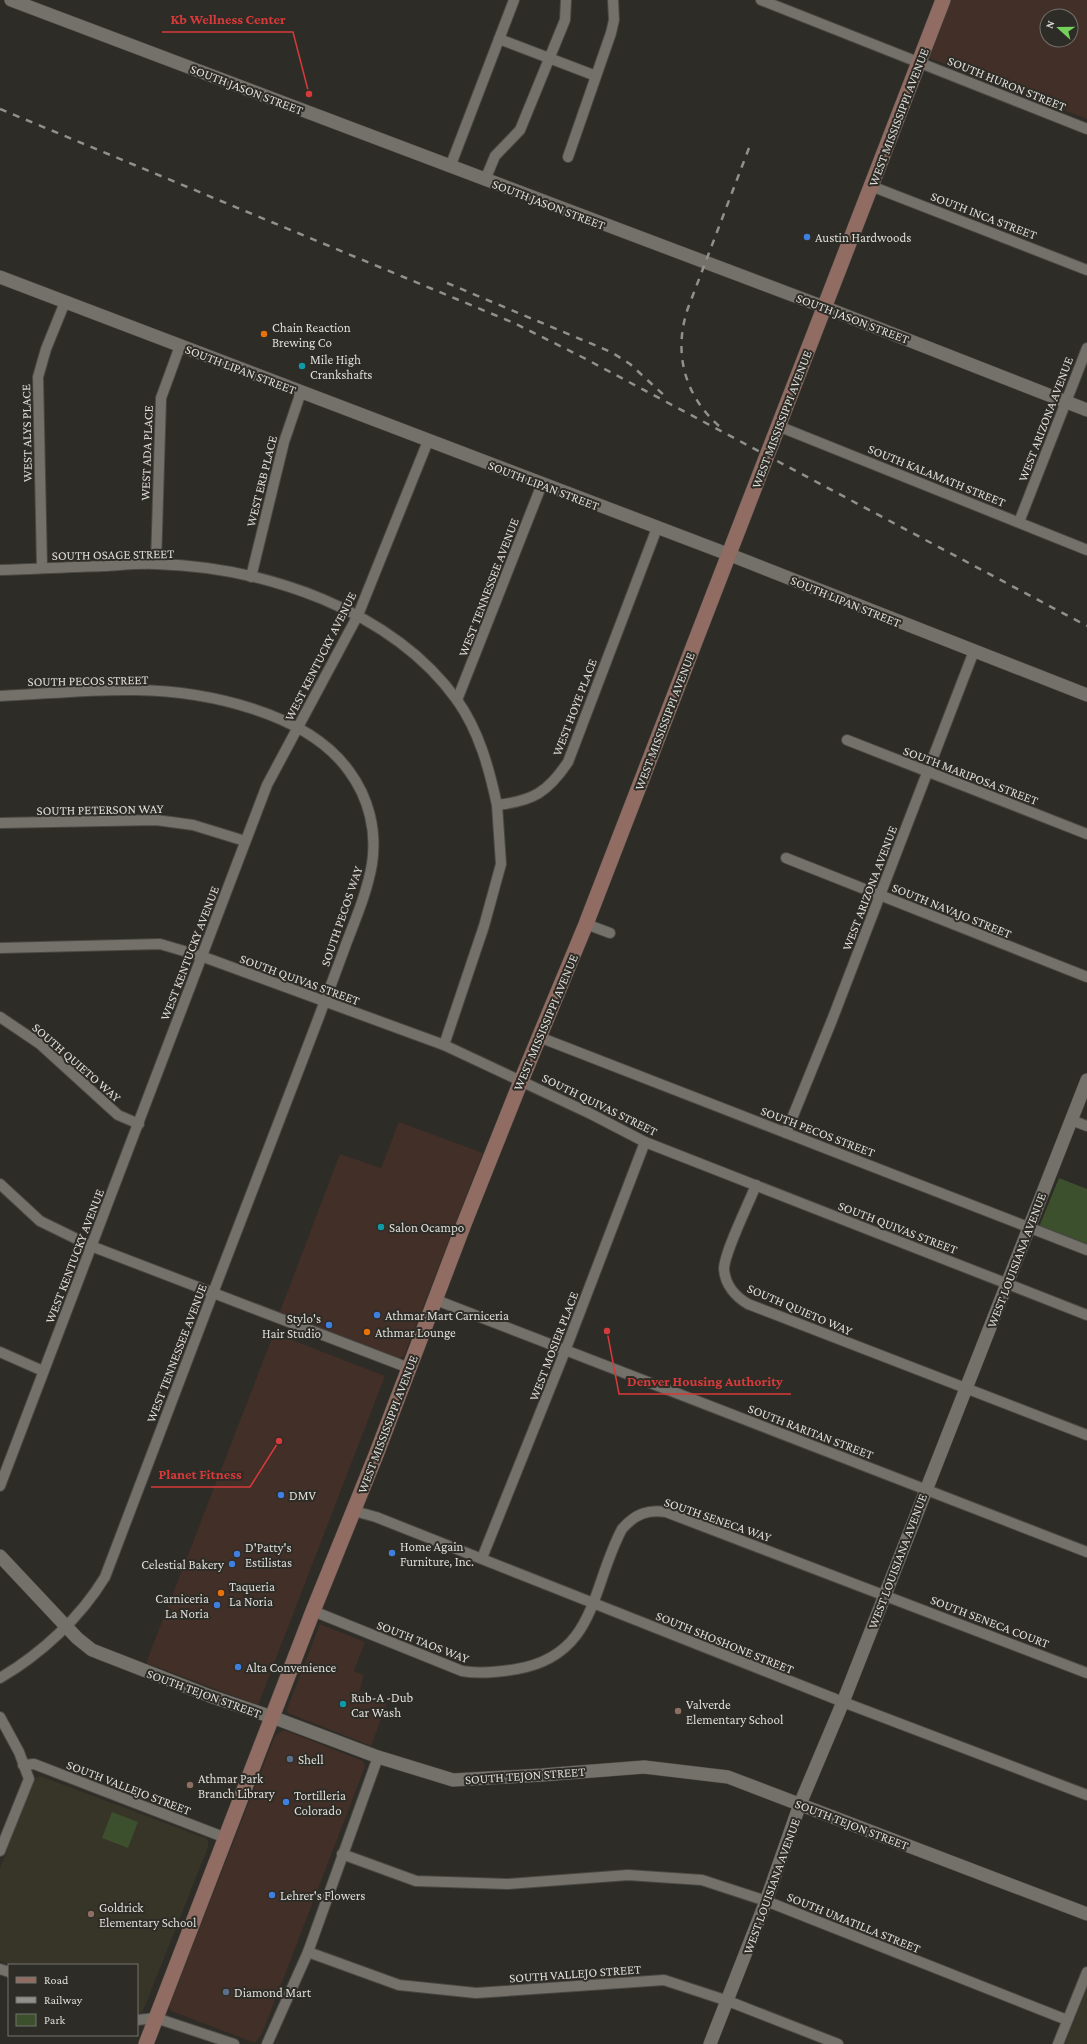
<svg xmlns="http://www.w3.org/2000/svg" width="1087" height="2044" viewBox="0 0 1087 2044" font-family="'Crimson Pro',serif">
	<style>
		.commercial { fill: #412f28; fill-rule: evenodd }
		.built { fill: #373428 }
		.green { fill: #3d502d }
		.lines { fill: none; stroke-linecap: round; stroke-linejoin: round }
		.minor-casing { stroke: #4a4843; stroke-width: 12 }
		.tertiary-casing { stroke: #4a4843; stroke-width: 14 }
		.secondary-casing { stroke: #4a4843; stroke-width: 16 }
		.minor { stroke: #73716a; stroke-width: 10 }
		.tertiary { stroke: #73716a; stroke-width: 13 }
		.secondary { stroke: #906c62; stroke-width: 15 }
		.rail { stroke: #91908b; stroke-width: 2.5; stroke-dasharray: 7 7; stroke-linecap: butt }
		.shop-dot { fill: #3f7fe0; stroke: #2e2c26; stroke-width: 1.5 }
		.food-dot { fill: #e8710a; stroke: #2e2c26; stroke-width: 1.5 }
		.culture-dot { fill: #0f9aa8; stroke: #2e2c26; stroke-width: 1.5 }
		.education-dot { fill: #8d6e63; stroke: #2e2c26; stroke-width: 1.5 }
		.service-dot { fill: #5c6f8a; stroke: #2e2c26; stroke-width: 1.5 }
		.labels { text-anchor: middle; stroke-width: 4; stroke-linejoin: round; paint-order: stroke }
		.street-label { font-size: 13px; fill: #dddcd8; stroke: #2e2c26 }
		.poi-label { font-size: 13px; fill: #dddcd8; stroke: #2e2c26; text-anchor: start }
		.leader { fill: none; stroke: #d73a3a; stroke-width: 1.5 }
		.callout-dot { fill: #d73a3a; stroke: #2e2c26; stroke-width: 1.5 }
		.callout-label { font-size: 14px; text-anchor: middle; font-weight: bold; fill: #d73a3a; stroke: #2e2c26; stroke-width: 4; stroke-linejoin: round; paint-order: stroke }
	</style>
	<rect width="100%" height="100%" fill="#2e2c26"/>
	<g class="commercial">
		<path d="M 951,0 L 1087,0 L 1087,119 L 929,58 ZM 1047,16 L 1071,16 L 1071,40 L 1047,40 Z"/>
		<path d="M 399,1122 L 483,1153 L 404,1356 L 399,1358 L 279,1314 L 340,1154 L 381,1168 Z"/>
		<path d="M 274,1333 L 385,1376 L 258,1705 L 146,1663 Z"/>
		<path d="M 320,1624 L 365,1642 L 354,1671 L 364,1675 L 359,1692 L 387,1703 L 371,1746 L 288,1713 L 287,1709 Z"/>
		<path d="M 284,1730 L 363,1761 L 365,1767 L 262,2034 L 255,2043 L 171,2011 L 169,2006 L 275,1736 Z"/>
	</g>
	<g class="built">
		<path d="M 40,1776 L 205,1838 L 208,1841 L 208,1847 L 145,2006 L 142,2012 L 137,2014 L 137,1965 L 9,1965 L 0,1961 L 0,1868 L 35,1778 Z"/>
		<path d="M 1087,1988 L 1087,2044 L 1065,2044 Z"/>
	</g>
	<g class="green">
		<path d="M 1059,1178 L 1087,1189 L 1087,1245 L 1039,1227 Z"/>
		<path d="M 112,1812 L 138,1822 L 128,1848 L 102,1838 Z"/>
	</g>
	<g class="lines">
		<defs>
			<g id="minor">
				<path d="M 761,0 L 1087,129"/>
				<path d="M 499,39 L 596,76"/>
				<path d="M 568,157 L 611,33 L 614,20 L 613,0"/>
				<path d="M 450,167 L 514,0"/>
				<path d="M 485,180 L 495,156 L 520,130 L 565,20 L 566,0"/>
				<path d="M 871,186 L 1087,270"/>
				<path d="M 778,426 L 1087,550"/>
				<path d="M 1019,522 L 1087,348"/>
				<path d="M 156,564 L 161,398 L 180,346"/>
				<path d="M 42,568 L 38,377 L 46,349 L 65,302"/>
				<path d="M 0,570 C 35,569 69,567 104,566 C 121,565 139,563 156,564 C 264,567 391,609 457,700 C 479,731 489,768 497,805"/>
				<path d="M 251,577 L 284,442 L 301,392"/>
				<path d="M 0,696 C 45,694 91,689 136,690 C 205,691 307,712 349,771 C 369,798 377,831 372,864 C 367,893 355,920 345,947 C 326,999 306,1051 286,1103 C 225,1261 165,1418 105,1577 C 80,1618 41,1654 0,1678"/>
				<path d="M 457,700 L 542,484"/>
				<path d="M 847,740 L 1087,834"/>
				<path d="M 0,823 L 156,820 L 193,825 L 245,841"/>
				<path d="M 786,858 L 1087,977"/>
				<path d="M 586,924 L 610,933"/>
				<path d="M 0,948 L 160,944 L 201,956 L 444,1045 L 591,1114 L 645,1142 L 1087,1315"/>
				<path d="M 0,1017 L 40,1044 L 118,1115 L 139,1124"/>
				<path d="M 539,1037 L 1087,1250"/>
				<path d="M 444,1045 L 484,926 L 501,864 L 497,805 C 533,801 548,792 568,762 L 657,528"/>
				<path d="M 1071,1120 L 1087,1126"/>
				<path d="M 786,1133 L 832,1020 L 974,651"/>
				<path d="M 0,1184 L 40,1221 L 91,1246 L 409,1368"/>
				<path d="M 756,1185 C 749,1203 724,1253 724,1269 C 725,1285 736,1297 748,1304 L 1087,1435"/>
				<path d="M 436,1300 L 1087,1552"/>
				<path d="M 0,1352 L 43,1371"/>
				<path d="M 0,1486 L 267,785 L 358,615 L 428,441"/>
				<path d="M 354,1511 L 376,1517 L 843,1702 L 1087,1795"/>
				<path d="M 482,1558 L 565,1351 L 645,1142"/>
				<path d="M 313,1611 L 462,1671 C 479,1674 499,1672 517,1669 C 597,1655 591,1587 622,1529 C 635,1514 648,1509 666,1512 L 1087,1673"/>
				<path d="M 0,1717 L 19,1752 L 29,1779 L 0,1851"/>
				<path d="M 23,1765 L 34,1764 L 226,1838"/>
				<path d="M 342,1854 L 416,1881 L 507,1884 L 628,1875 L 702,1880 L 766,1901 L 1067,2020"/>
				<path d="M 308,1952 L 399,1985 L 476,1993 L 664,1980 L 728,2001 L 838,2044"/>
				<path d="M 0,1969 L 9,1972"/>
				<path d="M 137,2020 L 156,2018 L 234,2044"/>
				<path d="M 267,2044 L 308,1952 L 378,1757"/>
				<path d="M 1058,2044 L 1087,1972"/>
			</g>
			<g id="tertiary">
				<path d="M 11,0 L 824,307 L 1087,410"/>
				<path d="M 0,277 L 738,558 L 1087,695"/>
				<path d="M 0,1556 L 77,1638 L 92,1650 L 210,1696 L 272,1717 L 378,1757 L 453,1780 L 542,1775 L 644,1767 L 728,1777 L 1087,1914"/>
				<path d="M 710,2044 L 766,1901 L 800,1804 L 843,1702 L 1087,1080"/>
			</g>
			<path id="secondary" d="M 146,2044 L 313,1611 L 376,1455 L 464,1224 L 521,1081 L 586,924 L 943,0"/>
		</defs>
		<use href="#minor" class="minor-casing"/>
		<use href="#tertiary" class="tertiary-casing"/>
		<use href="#secondary" class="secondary-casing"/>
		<use href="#minor" class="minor"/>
		<use href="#tertiary" class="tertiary"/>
		<use href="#secondary" class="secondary"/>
		<g class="rail">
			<path d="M 0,109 L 514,323 L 582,357 L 1087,626"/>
			<path d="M 447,283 L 611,352 L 630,364 L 667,398"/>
			<path d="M 719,426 C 684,395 673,352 688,308 L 749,148"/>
		</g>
	</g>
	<g class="shop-dot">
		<circle cx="807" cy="237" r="4"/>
		<circle cx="377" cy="1315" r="4"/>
		<circle cx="329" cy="1325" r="4"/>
		<circle cx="281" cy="1495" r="4"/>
		<circle cx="392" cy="1553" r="4"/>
		<circle cx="237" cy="1554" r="4"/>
		<circle cx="232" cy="1564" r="4"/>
		<circle cx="217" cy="1605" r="4"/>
		<circle cx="238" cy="1667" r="4"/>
		<circle cx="286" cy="1802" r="4"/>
		<circle cx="272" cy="1895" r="4"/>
	</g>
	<g class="food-dot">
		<circle cx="264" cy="334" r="4"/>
		<circle cx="367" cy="1332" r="4"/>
		<circle cx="221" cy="1593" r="4"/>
	</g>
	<g class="culture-dot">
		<circle cx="302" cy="366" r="4"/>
		<circle cx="381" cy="1227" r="4"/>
		<circle cx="343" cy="1704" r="4"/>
	</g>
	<g class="education-dot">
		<circle cx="678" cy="1711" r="4"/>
		<circle cx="190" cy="1785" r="4"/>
		<circle cx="91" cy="1914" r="4"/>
	</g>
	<g class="service-dot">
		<circle cx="290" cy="1759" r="4"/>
		<circle cx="226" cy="1992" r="4"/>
	</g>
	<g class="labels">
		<g class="street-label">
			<text transform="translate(1007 83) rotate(22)" y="5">SOUTH HURON STREET</text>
			<text transform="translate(247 89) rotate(21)" y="5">SOUTH JASON STREET</text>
			<text transform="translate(898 117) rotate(-69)" y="5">WEST MISSISSIPPI AVENUE</text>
			<text transform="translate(549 204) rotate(21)" y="5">SOUTH JASON STREET</text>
			<text transform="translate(984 215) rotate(21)" y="5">SOUTH INCA STREET</text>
			<text transform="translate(853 318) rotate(21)" y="5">SOUTH JASON STREET</text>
			<text transform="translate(241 369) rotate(21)" y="5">SOUTH LIPAN STREET</text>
			<text transform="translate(781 419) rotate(-69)" y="5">WEST MISSISSIPPI AVENUE</text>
			<text transform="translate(1045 419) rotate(-69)" y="5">WEST ARIZONA AVENUE</text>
			<text transform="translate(26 433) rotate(-91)" y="5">WEST ALYS PLACE</text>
			<text transform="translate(146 453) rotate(-88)" y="5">WEST ADA PLACE</text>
			<text transform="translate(937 475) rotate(22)" y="5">SOUTH KALAMATH STREET</text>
			<text transform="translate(261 481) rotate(-76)" y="5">WEST ERB PLACE</text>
			<text transform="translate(544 485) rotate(21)" y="5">SOUTH LIPAN STREET</text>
			<text transform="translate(113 554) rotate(-1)" y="5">SOUTH OSAGE STREET</text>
			<text transform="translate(488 587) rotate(-69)" y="5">WEST TENNESSEE AVENUE</text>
			<text transform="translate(846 601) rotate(22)" y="5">SOUTH LIPAN STREET</text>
			<text transform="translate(320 656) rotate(-63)" y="5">WEST KENTUCKY AVENUE</text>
			<text transform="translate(88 680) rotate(-1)" y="5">SOUTH PECOS STREET</text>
			<text transform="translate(574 707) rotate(-69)" y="5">WEST HOYE PLACE</text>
			<text transform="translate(664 721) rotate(-69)" y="5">WEST MISSISSIPPI AVENUE</text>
			<text transform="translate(971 775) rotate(21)" y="5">SOUTH MARIPOSA STREET</text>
			<text transform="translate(100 809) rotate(-1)" y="5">SOUTH PETERSON WAY</text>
			<text transform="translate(869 888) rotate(-69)" y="5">WEST ARIZONA AVENUE</text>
			<text transform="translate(952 910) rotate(22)" y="5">SOUTH NAVAJO STREET</text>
			<text transform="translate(341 916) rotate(-71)" y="5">SOUTH PECOS WAY</text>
			<text transform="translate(189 953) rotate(-69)" y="5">WEST KENTUCKY AVENUE</text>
			<text transform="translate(300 979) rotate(20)" y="5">SOUTH QUIVAS STREET</text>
			<text transform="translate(545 1022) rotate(-67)" y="5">WEST MISSISSIPPI AVENUE</text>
			<text transform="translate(77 1062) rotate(41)" y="5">SOUTH QUIETO WAY</text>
			<text transform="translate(600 1104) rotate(26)" y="5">SOUTH QUIVAS STREET</text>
			<text transform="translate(818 1131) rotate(21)" y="5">SOUTH PECOS STREET</text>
			<text transform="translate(898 1227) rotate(21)" y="5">SOUTH QUIVAS STREET</text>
			<text transform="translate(74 1256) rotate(-69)" y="5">WEST KENTUCKY AVENUE</text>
			<text transform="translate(1016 1260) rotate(-69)" y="5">WEST LOUISIANA AVENUE</text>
			<text transform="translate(800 1309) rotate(23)" y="5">SOUTH QUIETO WAY</text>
			<text transform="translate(553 1346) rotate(-69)" y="5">WEST MOSIER PLACE</text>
			<text transform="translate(176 1353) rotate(-69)" y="5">WEST TENNESSEE AVENUE</text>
			<text transform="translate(387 1424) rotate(-69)" y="5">WEST MISSISSIPPI AVENUE</text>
			<text transform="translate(811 1431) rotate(21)" y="5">SOUTH RARITAN STREET</text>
			<text transform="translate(718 1519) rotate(19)" y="5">SOUTH SENECA WAY</text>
			<text transform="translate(897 1561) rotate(-69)" y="5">WEST LOUISIANA AVENUE</text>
			<text transform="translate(990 1621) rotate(21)" y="5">SOUTH SENECA COURT</text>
			<text transform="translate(423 1641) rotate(21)" y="5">SOUTH TAOS WAY</text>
			<text transform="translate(725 1642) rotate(22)" y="5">SOUTH SHOSHONE STREET</text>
			<text transform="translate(204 1693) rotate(20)" y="5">SOUTH TEJON STREET</text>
			<text transform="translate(525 1775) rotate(-4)" y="5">SOUTH TEJON STREET</text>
			<text transform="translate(129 1787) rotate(21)" y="5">SOUTH VALLEJO STREET</text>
			<text transform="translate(852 1824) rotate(21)" y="5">SOUTH TEJON STREET</text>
			<text transform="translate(771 1886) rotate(-70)" y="5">WEST LOUISIANA AVENUE</text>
			<text transform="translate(854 1922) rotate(22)" y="5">SOUTH UMATILLA STREET</text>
			<text transform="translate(575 1973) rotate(-4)" y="5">SOUTH VALLEJO STREET</text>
		</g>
		<g class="poi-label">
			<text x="815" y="242">Austin Hardwoods</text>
			<text x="272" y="332">Chain Reaction<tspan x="272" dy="15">Brewing Co</tspan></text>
			<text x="310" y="364">Mile High<tspan x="310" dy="15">Crankshafts</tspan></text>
			<text x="389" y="1232">Salon Ocampo</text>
			<text x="385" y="1320">Athmar Mart Carniceria</text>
			<text x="321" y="1323" text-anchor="end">Stylo's<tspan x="321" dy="15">Hair Studio</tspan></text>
			<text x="375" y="1337">Athmar Lounge</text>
			<text x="289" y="1500">DMV</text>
			<text x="400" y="1551">Home Again<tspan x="400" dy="15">Furniture, Inc.</tspan></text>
			<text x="245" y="1552">D'Patty's<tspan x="245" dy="15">Estilistas</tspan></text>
			<text x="224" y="1569" text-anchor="end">Celestial Bakery</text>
			<text x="229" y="1591">Taqueria<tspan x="229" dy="15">La Noria</tspan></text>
			<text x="209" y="1603" text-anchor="end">Carniceria<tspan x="209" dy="15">La Noria</tspan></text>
			<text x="246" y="1672">Alta Convenience</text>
			<text x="351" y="1702">Rub-A -Dub<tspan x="351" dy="15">Car Wash</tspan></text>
			<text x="686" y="1709">Valverde<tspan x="686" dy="15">Elementary School</tspan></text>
			<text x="298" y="1764">Shell</text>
			<text x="198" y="1783">Athmar Park<tspan x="198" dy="15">Branch Library</tspan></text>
			<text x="294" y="1800">Tortilleria<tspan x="294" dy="15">Colorado</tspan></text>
			<text x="280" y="1900">Lehrer's Flowers</text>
			<text x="99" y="1912">Goldrick<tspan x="99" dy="15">Elementary School</tspan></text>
			<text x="234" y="1997">Diamond Mart</text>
		</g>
	</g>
	<path class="leader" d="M309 94L293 32H162M607 1331L619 1394H791M279 1441L250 1487H151"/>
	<g class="callout-dot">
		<circle cx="309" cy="94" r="4"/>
		<circle cx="607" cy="1331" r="4"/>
		<circle cx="279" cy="1441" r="4"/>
	</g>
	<g class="callout-label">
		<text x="228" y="24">Kb Wellness Center</text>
		<text x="705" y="1386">Denver Housing Authority</text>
		<text x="200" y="1479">Planet Fitness</text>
	</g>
	<rect x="8" y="1964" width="130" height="72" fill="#2e2c26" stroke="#74726d"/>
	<rect x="16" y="1977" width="20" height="6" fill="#906c62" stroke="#74726d"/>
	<text x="44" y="1984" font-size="12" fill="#dddcd8">Road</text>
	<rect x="16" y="1997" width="20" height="6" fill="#91908b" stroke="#74726d"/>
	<text x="44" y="2004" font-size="12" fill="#dddcd8">Railway</text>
	<rect x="16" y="2014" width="20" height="12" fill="#3d502d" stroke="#74726d"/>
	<text x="44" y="2024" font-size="12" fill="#dddcd8">Park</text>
	<g transform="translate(1059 28) rotate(291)"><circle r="19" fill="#2e2c26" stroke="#74726d"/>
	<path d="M0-3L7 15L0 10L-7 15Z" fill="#74d25c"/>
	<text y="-6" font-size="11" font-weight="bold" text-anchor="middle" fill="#dddcd8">N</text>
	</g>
</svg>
